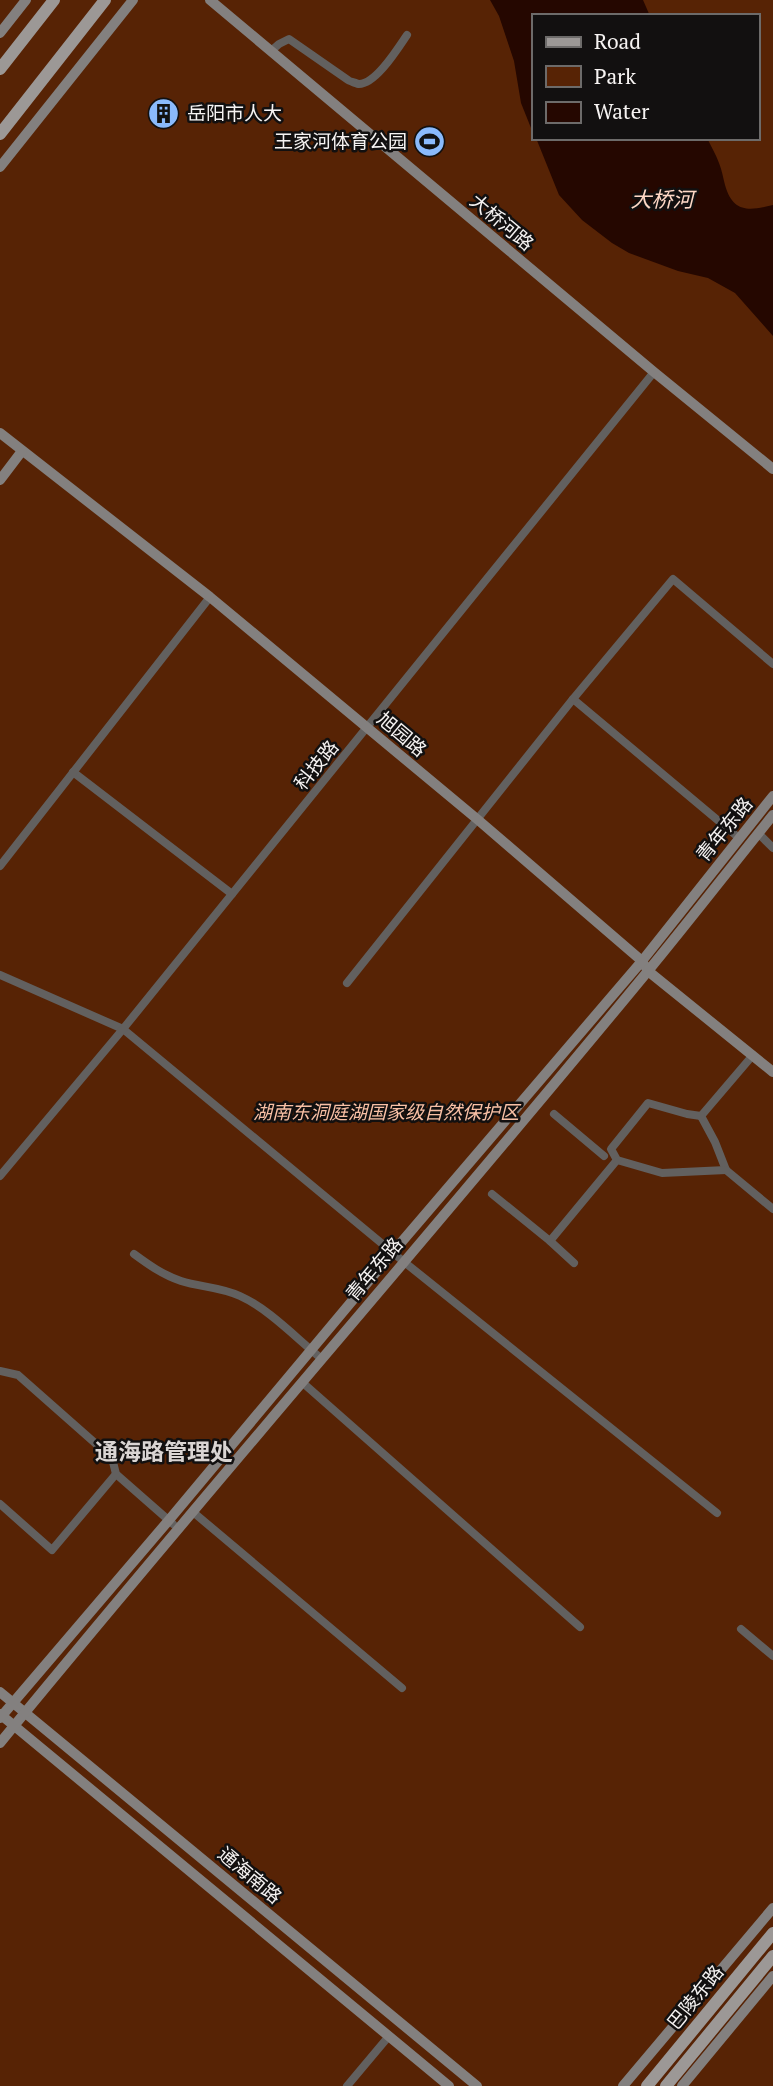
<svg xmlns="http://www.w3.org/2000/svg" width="773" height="2086" viewBox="0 0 773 2086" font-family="'PT Serif','Noto Sans SC',serif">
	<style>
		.green { fill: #572305; fill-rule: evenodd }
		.water { fill: #250700 }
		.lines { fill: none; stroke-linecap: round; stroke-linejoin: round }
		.street { stroke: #62605f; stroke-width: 8 }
		.secondary { stroke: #83807f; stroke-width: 10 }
		.primary { stroke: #9c9896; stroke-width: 12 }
		.labels { text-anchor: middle; stroke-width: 5; stroke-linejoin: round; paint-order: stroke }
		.poi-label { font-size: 19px; fill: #f6f3f2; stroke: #121010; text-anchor: start }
		.street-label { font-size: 19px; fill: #f6f3f2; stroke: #121010 }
		.park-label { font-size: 19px; font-style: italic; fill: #f9c0a5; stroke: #121010 }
		.water-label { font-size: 21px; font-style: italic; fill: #ffd8c6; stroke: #121010 }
		.quarter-label { font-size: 23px; font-weight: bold; fill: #dad5d3; stroke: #121010 }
	</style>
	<rect width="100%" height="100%" fill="#2b2726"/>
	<path class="green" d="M 0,0 L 773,0 L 773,2086 L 0,2086 ZM 533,16 L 757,16 L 757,138 L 533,138 Z"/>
	<g class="water">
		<path d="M 490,0 L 643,0 L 650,16 L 533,16 L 533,133 L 521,103 L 514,61 L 499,16 Z"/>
		<path d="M 536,138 L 707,138 C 711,146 716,155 719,163 C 722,170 723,178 725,185 C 733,213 749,211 773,205 L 773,336 L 735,293 L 708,278 L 678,271 L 629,253 L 612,243 L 582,220 L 559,195 Z"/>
	</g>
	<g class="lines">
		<g class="street">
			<path d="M 271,51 L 279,44 L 289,39 L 348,80 C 349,81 358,84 359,84 C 376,84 398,48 407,35"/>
			<path d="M 573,699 L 739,838"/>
			<path d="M 73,772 L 232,894"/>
			<path d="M 758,833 L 773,848"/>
			<path d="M 0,866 L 210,597"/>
			<path d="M 0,975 L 123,1029 L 403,1261 L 717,1513"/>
			<path d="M 347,983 L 573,699 L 673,579 L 773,664"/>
			<path d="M 753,1055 L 701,1116 L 715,1142 L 726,1170 L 773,1209"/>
			<path d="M 554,1114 L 604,1156"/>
			<path d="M 701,1116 L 687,1114 L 648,1103 L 611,1149 L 617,1160 L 662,1173 L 726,1170"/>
			<path d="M 0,1176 L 123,1029 L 654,372"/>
			<path d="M 492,1194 L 550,1241 L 617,1160"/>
			<path d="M 550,1241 L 574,1263"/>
			<path d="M 134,1254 C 149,1265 163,1275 181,1281 C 200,1287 221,1287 240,1296 C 269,1309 297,1339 322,1359"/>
			<path d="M 0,1371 L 18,1375 L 112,1458 L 116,1474 L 173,1524"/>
			<path d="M 303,1383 L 580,1627"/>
			<path d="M 0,1504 L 52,1550 L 116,1474"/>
			<path d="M 193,1512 L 402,1688"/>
			<path d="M 741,1629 L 773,1656"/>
			<path d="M 347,2086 L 389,2036"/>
		</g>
		<g class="secondary">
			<path d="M 210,0 L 654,372 L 773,469"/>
			<path d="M 0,33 L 26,0"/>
			<path d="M 0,167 L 133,0"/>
			<path d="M 0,433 L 210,597 L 477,819 L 642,961 L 648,971 L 773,1072"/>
			<path d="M 0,480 L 22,451"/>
			<path d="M 0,1692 L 477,2086"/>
			<path d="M 0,1714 L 449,2086"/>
			<path d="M 0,1718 L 169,1520 L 393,1252 L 642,961 L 773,796"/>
			<path d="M 0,1743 C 213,1483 434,1231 648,971 C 690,920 731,867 773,815"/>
			<path d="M 623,2086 L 773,1908"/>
			<path d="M 682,2086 L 773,1976"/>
		</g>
		<g class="primary">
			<path d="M 0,69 L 54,0"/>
			<path d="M 0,134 L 105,0"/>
			<path d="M 647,2086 L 773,1933"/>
			<path d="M 666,2086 L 773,1956"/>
		</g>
	</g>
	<defs>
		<symbol id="building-disc" viewBox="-11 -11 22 22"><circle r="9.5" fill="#8abafc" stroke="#121010"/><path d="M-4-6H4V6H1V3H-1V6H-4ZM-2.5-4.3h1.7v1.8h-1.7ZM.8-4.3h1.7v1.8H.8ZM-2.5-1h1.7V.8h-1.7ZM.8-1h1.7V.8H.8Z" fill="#111"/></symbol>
		<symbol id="stadium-disc" viewBox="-11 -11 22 22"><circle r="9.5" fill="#8abafc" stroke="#121010"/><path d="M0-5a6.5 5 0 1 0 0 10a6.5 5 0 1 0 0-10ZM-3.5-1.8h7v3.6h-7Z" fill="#111"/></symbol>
	</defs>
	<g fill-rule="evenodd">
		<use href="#building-disc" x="146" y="96" width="35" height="35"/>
		<use href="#stadium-disc" x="412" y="124" width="35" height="35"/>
	</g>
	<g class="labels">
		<g class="poi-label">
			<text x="187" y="120">岳阳市人大</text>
			<text x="407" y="148" text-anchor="end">王家河体育公园</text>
		</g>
		<g class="street-label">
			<text transform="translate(502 222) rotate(40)" y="7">大桥河路</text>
			<text transform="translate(402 734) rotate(40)" y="7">旭园路</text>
			<text transform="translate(316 765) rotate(-51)" y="7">科技路</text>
			<text transform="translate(724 829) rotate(-51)" y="7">青年东路</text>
			<text transform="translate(374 1269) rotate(-50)" y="7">青年东路</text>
			<text transform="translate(250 1875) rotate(40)" y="7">通海南路</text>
			<text transform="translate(695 1997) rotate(-51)" y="7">巴陵东路</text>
		</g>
		<g class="park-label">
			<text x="386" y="1119">湖南东洞庭湖国家级自然保护区</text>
		</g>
		<g class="water-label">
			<text x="662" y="207">大桥河</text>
		</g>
		<g class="quarter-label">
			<text x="164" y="1460">通海路管理处</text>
		</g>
	</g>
	<rect x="532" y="14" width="228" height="126" fill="#121010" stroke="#6d6b6a" stroke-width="2"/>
	<rect x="546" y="37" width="35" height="10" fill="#9c9896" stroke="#6d6b6a" stroke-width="2"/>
	<text x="594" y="49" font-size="21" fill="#f6f3f2">Road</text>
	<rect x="546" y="66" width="35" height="21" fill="#572305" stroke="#6d6b6a" stroke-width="2"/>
	<text x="594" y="84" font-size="21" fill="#f6f3f2">Park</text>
	<rect x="546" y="102" width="35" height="21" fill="#250700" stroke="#6d6b6a" stroke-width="2"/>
	<text x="594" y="119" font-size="21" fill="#f6f3f2">Water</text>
</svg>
